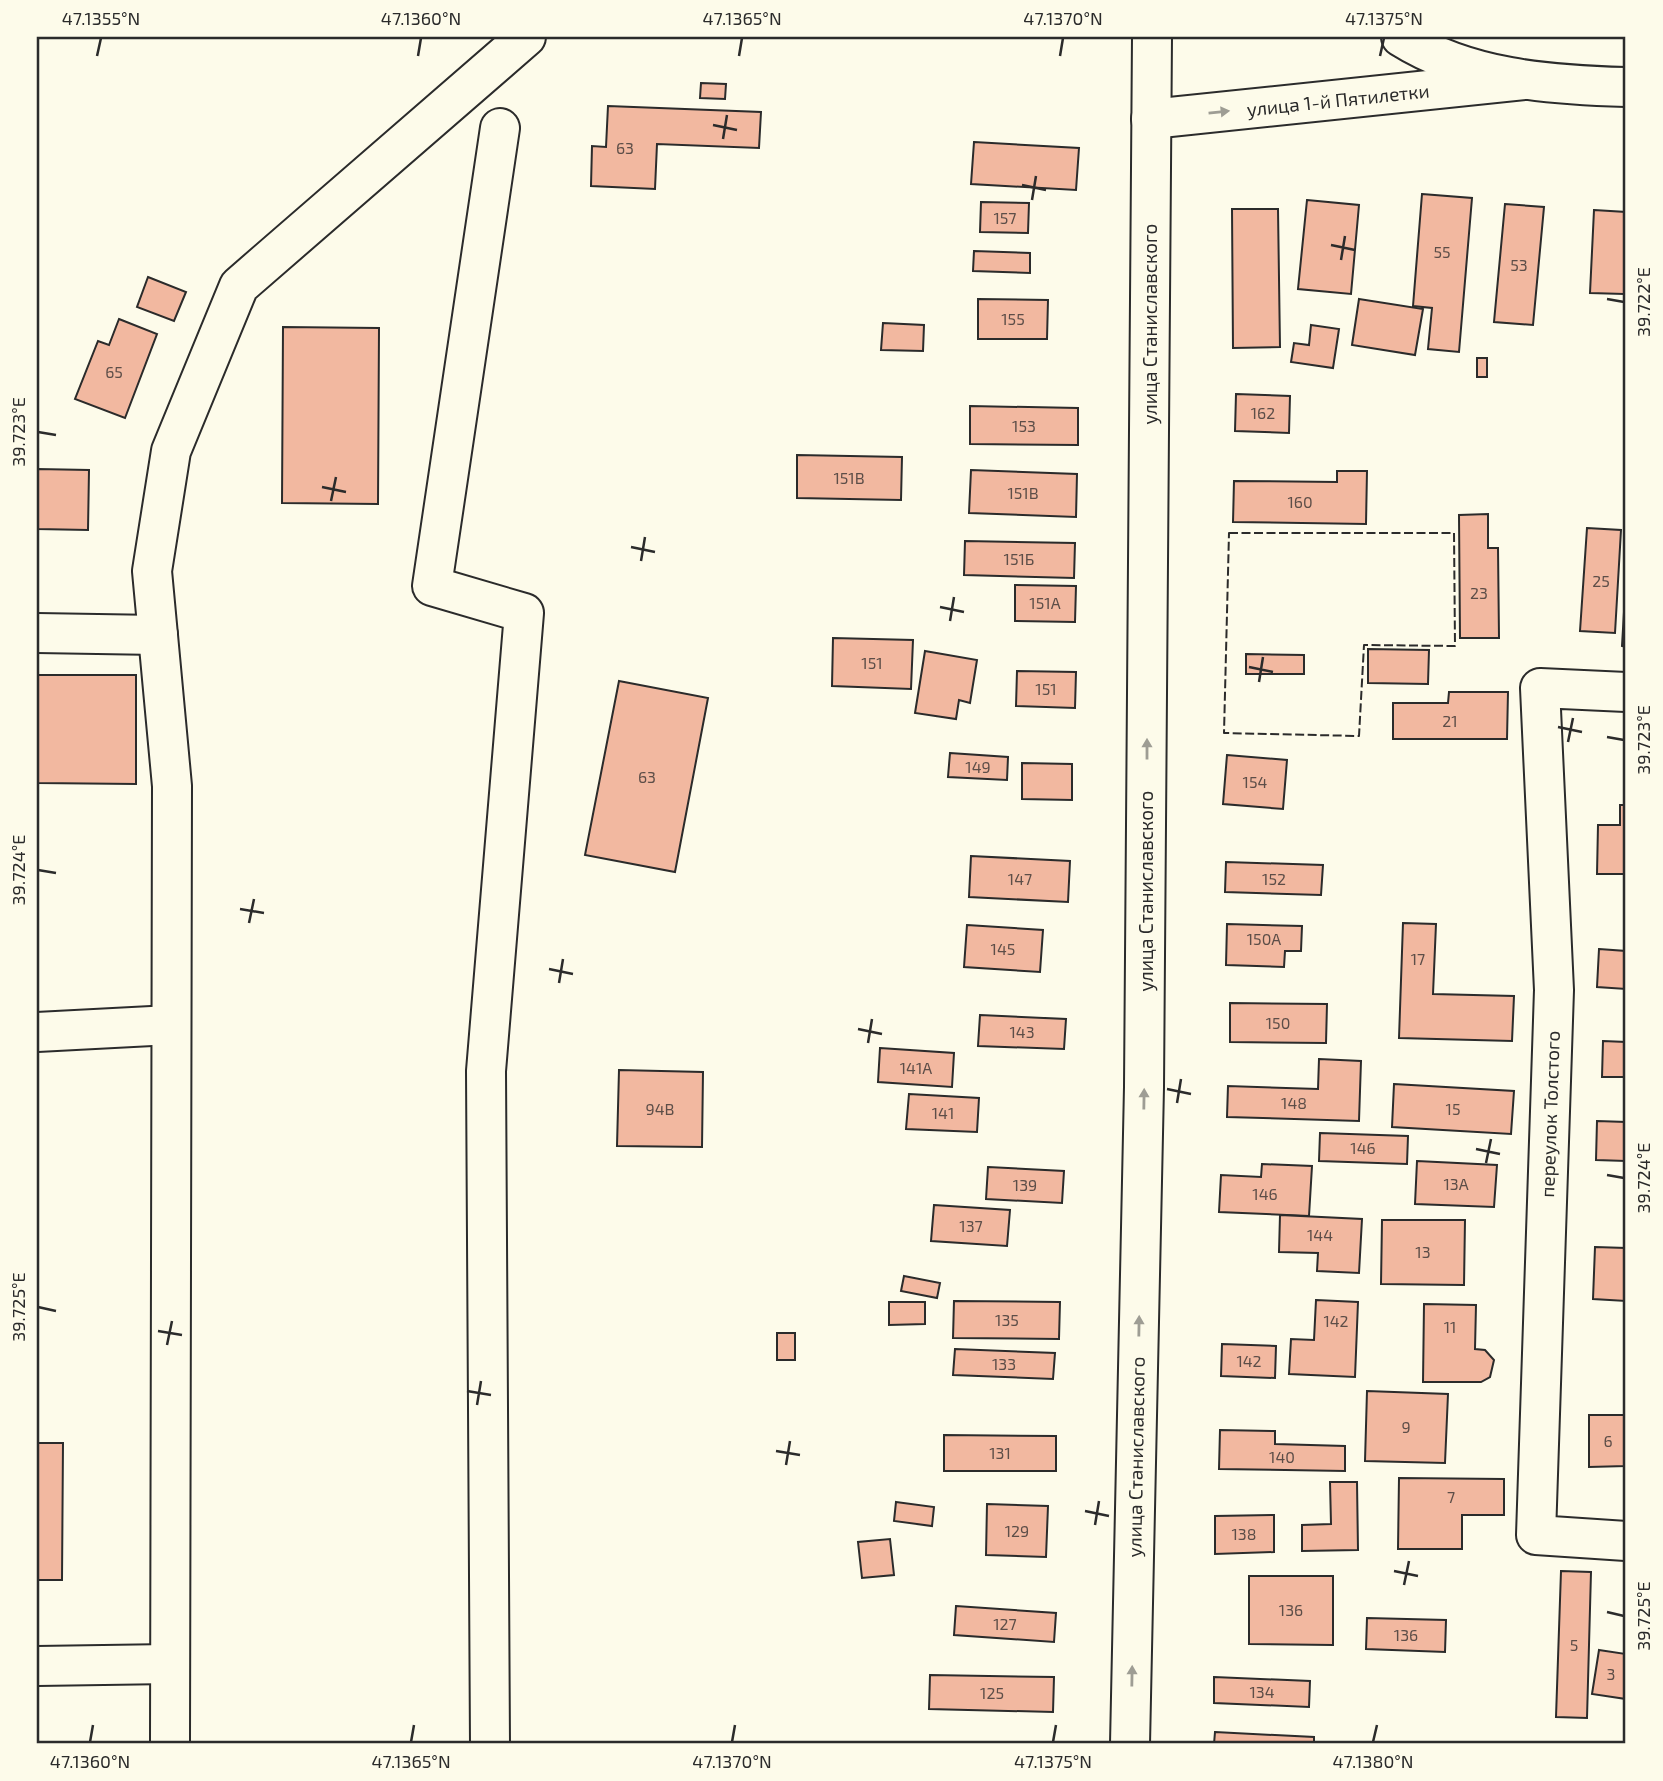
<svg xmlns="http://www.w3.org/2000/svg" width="1663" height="1781" viewBox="0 0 1663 1781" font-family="'Exo 2',sans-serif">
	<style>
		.building { fill: #f2b8a0; stroke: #2b2b2b; stroke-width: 2 }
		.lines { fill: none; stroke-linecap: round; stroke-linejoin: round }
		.minor-casing { stroke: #2b2b2b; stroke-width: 42 }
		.minor { stroke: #fdfbea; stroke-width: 38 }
		.fence { stroke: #2b2b2b; stroke-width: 2; stroke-dasharray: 9 3.5; stroke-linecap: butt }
		.oneway { fill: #9e9d94 }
		.ticks { fill: none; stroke: #2b2b2b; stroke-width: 2.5 }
		.labels { text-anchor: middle; stroke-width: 5; stroke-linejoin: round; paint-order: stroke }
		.number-label { font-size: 16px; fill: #5d4e48 }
		.street-label { font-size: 19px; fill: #2b2b2b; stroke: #fdfbea }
		.neatline { fill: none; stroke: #2b2b2b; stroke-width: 2.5 }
		.ticks-label { font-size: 18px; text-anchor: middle; fill: #2b2b2b }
	</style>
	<rect width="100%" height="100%" fill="#fdfbea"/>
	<g class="building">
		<path d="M 701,83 L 726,84 L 725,99 L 700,98 Z"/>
		<path d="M 608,106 L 761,112 L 759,148 L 657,144 L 655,189 L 591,186 L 592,146 L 606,147 Z"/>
		<path d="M 974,142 L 1079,148 L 1076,190 L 971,184 Z"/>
		<path d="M 1422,194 L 1472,198 L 1459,352 L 1428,349 L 1432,308 L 1413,306 Z"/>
		<path d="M 1307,200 L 1359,205 L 1351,294 L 1298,289 Z"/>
		<path d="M 981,202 L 1029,203 L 1028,233 L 980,232 Z"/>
		<path d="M 1505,204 L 1544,207 L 1533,325 L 1494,322 Z"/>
		<path d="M 1232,209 L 1278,209 L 1280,347 L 1233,348 Z"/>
		<path d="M 1594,210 L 1626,212 L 1624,294 L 1590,293 Z"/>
		<path d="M 974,251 L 1030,253 L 1030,273 L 973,271 Z"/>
		<path d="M 148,277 L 186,292 L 174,321 L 137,307 Z"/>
		<path d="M 978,299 L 1048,300 L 1047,339 L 978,339 Z"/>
		<path d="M 1359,299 L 1423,309 L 1415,355 L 1352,345 Z"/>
		<path d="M 119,319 L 157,334 L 125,418 L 75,399 L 98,341 L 109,345 Z"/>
		<path d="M 883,323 L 924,325 L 923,351 L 881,350 Z"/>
		<path d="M 1311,325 L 1339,329 L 1333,368 L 1291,362 L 1294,343 L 1309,345 Z"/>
		<path d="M 283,327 L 379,328 L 378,504 L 282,503 Z"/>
		<rect x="1477" y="358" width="10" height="19"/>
		<path d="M 1236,394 L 1290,396 L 1289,433 L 1235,431 Z"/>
		<path d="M 970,406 L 1078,408 L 1078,445 L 970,444 Z"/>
		<path d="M 797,455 L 902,457 L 901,500 L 797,498 Z"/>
		<path d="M 37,469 L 89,470 L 88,530 L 37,529 Z"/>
		<path d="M 971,470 L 1077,474 L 1076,517 L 969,513 Z"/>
		<path d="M 1337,471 L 1367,471 L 1366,524 L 1233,522 L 1234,481 L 1337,482 Z"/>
		<path d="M 1488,514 L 1488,548 L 1498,548 L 1499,638 L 1460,638 L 1459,515 Z"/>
		<path d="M 1587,528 L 1621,530 L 1615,633 L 1580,631 Z"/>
		<path d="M 965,541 L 1075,543 L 1074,578 L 964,575 Z"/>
		<path d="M 1626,578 L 1626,647 L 1622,646 Z"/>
		<path d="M 1015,585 L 1076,586 L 1075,622 L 1015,621 Z"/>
		<path d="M 833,638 L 913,640 L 911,689 L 832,686 Z"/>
		<path d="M 1368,649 L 1429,650 L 1428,684 L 1368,683 Z"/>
		<path d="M 925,651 L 977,660 L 970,703 L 959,700 L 956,719 L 915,713 Z"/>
		<path d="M 1246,654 L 1304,655 L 1304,674 L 1246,674 Z"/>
		<path d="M 1017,671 L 1076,672 L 1075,708 L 1016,706 Z"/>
		<path d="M 37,675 L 136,675 L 136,784 L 37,783 Z"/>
		<path d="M 619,681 L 708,698 L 675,872 L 585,855 Z"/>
		<path d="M 1449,692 L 1508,692 L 1507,739 L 1393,739 L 1393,703 L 1448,703 Z"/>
		<path d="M 950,753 L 1008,757 L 1007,780 L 948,777 Z"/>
		<path d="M 1227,755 L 1287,760 L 1283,809 L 1223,804 Z"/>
		<path d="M 1022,763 L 1072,764 L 1072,800 L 1022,799 Z"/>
		<path d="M 1620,805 L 1626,805 L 1626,874 L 1597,874 L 1598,825 L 1620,825 Z"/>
		<path d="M 971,856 L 1070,861 L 1068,902 L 969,897 Z"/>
		<path d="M 1226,862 L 1323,865 L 1321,895 L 1225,892 Z"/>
		<path d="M 1403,923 L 1436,924 L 1433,994 L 1514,996 L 1512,1041 L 1399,1038 Z"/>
		<path d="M 1227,924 L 1302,926 L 1301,951 L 1285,951 L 1284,967 L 1226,965 Z"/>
		<path d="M 967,925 L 1043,930 L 1040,972 L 964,967 Z"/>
		<path d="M 1599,949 L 1626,951 L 1626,989 L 1597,987 Z"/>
		<path d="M 1230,1003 L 1327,1004 L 1326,1043 L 1230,1042 Z"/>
		<path d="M 980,1015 L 1066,1019 L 1064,1049 L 978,1046 Z"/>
		<path d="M 1603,1041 L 1626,1042 L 1626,1077 L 1602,1077 Z"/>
		<path d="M 880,1048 L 954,1053 L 952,1087 L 878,1082 Z"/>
		<path d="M 1319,1059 L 1361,1061 L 1359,1121 L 1227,1117 L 1228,1086 L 1318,1089 Z"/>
		<path d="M 619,1070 L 703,1072 L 702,1147 L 617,1146 Z"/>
		<path d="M 1394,1084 L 1514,1091 L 1511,1134 L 1392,1127 Z"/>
		<path d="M 909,1094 L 979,1098 L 977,1132 L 906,1129 Z"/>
		<path d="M 1597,1121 L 1626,1122 L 1626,1161 L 1596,1160 Z"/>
		<path d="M 1320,1133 L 1408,1136 L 1407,1164 L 1319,1161 Z"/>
		<path d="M 1417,1161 L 1497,1165 L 1494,1207 L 1415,1204 Z"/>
		<path d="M 1262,1164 L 1312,1166 L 1309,1216 L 1219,1212 L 1221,1175 L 1261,1177 Z"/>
		<path d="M 988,1167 L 1064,1171 L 1062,1203 L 986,1199 Z"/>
		<path d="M 934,1205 L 1010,1210 L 1007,1246 L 931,1241 Z"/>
		<path d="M 1280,1215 L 1362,1219 L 1359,1273 L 1317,1271 L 1318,1253 L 1279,1252 Z"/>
		<path d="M 1382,1220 L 1465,1220 L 1464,1285 L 1381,1284 Z"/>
		<path d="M 1595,1247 L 1626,1248 L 1626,1301 L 1593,1299 Z"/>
		<path d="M 904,1276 L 940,1283 L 937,1298 L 901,1291 Z"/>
		<path d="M 1316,1300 L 1358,1302 L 1355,1377 L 1289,1374 L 1291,1339 L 1314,1340 Z"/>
		<path d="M 954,1301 L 1060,1302 L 1059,1339 L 953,1338 Z"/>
		<path d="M 889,1302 L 925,1302 L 925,1324 L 889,1325 Z"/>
		<path d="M 1424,1304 L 1476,1305 L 1475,1349 L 1485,1350 L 1494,1360 L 1490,1377 L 1481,1382 L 1423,1382 Z"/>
		<rect x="777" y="1333" width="18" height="27"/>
		<path d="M 1222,1344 L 1276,1346 L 1275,1378 L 1221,1376 Z"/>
		<path d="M 955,1349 L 1055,1353 L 1053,1379 L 953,1375 Z"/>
		<path d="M 1367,1391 L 1448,1394 L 1445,1463 L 1365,1461 Z"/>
		<path d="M 1589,1415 L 1626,1415 L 1626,1466 L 1589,1467 Z"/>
		<path d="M 1220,1430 L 1275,1431 L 1275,1444 L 1345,1446 L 1345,1471 L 1219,1469 Z"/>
		<path d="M 944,1435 L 1056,1436 L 1056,1471 L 944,1471 Z"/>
		<path d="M 37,1443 L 63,1443 L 62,1580 L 37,1580 Z"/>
		<path d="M 1399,1478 L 1504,1479 L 1504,1515 L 1462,1515 L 1462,1549 L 1398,1549 Z"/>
		<path d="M 1330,1482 L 1357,1482 L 1358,1550 L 1302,1551 L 1302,1525 L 1331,1524 Z"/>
		<path d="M 896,1502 L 934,1507 L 932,1526 L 894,1521 Z"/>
		<path d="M 987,1504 L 1048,1506 L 1046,1557 L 986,1555 Z"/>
		<path d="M 1274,1515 L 1274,1552 L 1215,1554 L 1215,1516 Z"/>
		<path d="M 890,1539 L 894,1575 L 862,1578 L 858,1542 Z"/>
		<path d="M 1561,1571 L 1591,1572 L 1587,1718 L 1556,1717 Z"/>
		<path d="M 1249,1576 L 1333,1576 L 1333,1645 L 1249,1644 Z"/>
		<path d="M 956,1606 L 1056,1613 L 1054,1642 L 954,1635 Z"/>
		<path d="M 1367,1618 L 1446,1620 L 1445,1652 L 1366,1649 Z"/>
		<path d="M 1599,1650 L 1626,1654 L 1626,1699 L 1592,1694 Z"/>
		<path d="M 930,1675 L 1054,1677 L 1053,1712 L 929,1709 Z"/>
		<path d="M 1214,1677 L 1310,1681 L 1309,1707 L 1214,1703 Z"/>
		<path d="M 1215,1732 L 1314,1737 L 1314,1744 L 1214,1744 Z"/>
	</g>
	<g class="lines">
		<defs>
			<g id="minor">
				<path d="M 1401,37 C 1468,79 1549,85 1626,87"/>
				<path d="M 1151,119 L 1524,80"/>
				<path d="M 37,633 L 158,635"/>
				<path d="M 1626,692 L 1540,688 L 1554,990 L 1536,1535 L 1626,1541"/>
				<path d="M 37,1032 L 171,1025"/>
				<path d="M 37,1666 L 170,1664"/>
				<path d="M 170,1744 L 172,786 L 152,571 L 171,451 L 239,286 L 526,37"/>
				<path d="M 490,1744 L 486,1071 L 524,613 L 432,586 L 500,128"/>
				<path d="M 1130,1744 L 1144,1087 L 1152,37"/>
			</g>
		</defs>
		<use href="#minor" class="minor-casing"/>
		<use href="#minor" class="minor"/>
		<path class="fence" d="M 1229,533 L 1454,533 L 1455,646 L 1364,645 L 1359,736 L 1224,733 Z"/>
	</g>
	<defs><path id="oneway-solid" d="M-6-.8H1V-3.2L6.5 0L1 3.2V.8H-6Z" transform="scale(1.75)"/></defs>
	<g class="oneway">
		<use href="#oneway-solid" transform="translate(1219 112) rotate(-6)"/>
		<use href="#oneway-solid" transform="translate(1147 749) rotate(-90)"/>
		<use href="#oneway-solid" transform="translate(1144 1099) rotate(-89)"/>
		<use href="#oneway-solid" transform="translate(1139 1326) rotate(-89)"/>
		<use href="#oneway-solid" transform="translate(1132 1676) rotate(-89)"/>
	</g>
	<path class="ticks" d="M 97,56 L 101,38M 418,56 L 421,38M 739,56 L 742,38M 1060,56 L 1063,38M 1380,56 L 1384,38M 713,125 L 737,130M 723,139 L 727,115M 1022,185 L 1046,190M 1032,200 L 1036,176M 1331,245 L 1355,250M 1341,260 L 1345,236M 1607,299 L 1624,302M 38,432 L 56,435M 322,487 L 346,492M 331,501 L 336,477M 631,547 L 655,552M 641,561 L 645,537M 940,607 L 964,612M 950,621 L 954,597M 1249,667 L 1273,672M 1259,682 L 1263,657M 1558,727 L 1582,732M 1607,737 L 1624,740M 1568,742 L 1573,718M 38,870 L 56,873M 240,909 L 264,913M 249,923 L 254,899M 549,969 L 573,974M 559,983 L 563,959M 858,1029 L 882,1034M 868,1043 L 872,1019M 1167,1089 L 1191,1094M 1177,1103 L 1181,1079M 1476,1149 L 1500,1154M 1486,1163 L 1491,1139M 1607,1175 L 1624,1178M 38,1307 L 56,1311M 158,1331 L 182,1335M 167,1345 L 172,1321M 467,1391 L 491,1395M 477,1405 L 481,1381M 776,1451 L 800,1455M 786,1465 L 790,1441M 1085,1511 L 1109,1516M 1095,1525 L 1099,1501M 1394,1571 L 1418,1576M 1404,1585 L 1409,1561M 1607,1612 L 1624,1616M 90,1742 L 93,1725M 411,1742 L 414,1725M 732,1742 L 735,1725M 1053,1742 L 1056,1725M 1373,1742 L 1377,1725"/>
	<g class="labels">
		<g class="number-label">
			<text x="625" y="154">63</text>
			<text x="1005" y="224">157</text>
			<text x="1442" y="258">55</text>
			<text x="1519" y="271">53</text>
			<text x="1013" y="325">155</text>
			<text x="114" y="378">65</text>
			<text x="1263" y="419">162</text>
			<text x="1024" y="432">153</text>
			<text x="849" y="484">151В</text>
			<text x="1023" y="499">151В</text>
			<text x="1300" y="508">160</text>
			<text x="1019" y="565">151Б</text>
			<text x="1601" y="587">25</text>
			<text x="1479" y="599">23</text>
			<text x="1045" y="609">151А</text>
			<text x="872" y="669">151</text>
			<text x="1046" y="695">151</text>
			<text x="1450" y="727">21</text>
			<text x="978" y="773">149</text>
			<text x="647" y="783">63</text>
			<text x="1255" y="788">154</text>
			<text x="1020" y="885">147</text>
			<text x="1274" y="885">152</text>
			<text x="1264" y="945">150А</text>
			<text x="1003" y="955">145</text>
			<text x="1418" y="965">17</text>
			<text x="1278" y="1029">150</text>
			<text x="1022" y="1038">143</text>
			<text x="916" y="1074">141А</text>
			<text x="1294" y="1109">148</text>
			<text x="660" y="1115">94В</text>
			<text x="1453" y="1115">15</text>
			<text x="943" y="1119">141</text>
			<text x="1363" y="1154">146</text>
			<text x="1456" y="1190">13А</text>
			<text x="1025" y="1191">139</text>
			<text x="1265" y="1200">146</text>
			<text x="971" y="1232">137</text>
			<text x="1320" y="1241">144</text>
			<text x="1423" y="1258">13</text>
			<text x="1007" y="1326">135</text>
			<text x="1336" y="1327">142</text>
			<text x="1450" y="1333">11</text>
			<text x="1249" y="1367">142</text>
			<text x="1004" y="1370">133</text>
			<text x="1406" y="1433">9</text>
			<text x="1608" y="1447">6</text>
			<text x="1000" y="1459">131</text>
			<text x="1282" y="1463">140</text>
			<text x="1451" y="1503">7</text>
			<text x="1017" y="1537">129</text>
			<text x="1244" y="1540">138</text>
			<text x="1291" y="1616">136</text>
			<text x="1005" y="1630">127</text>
			<text x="1406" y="1641">136</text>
			<text x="1574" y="1651">5</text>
			<text x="1611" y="1680">3</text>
			<text x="1262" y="1698">134</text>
			<text x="992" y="1699">125</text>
		</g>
		<g class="street-label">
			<text transform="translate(1338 100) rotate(-6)" y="7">улица 1-й Пятилетки</text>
			<text transform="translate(1150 324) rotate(-90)" y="7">улица Станиславского</text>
			<text transform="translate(1146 891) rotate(-90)" y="7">улица Станиславского</text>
			<text transform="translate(1550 1114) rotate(-88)" y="7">переулок Толстого</text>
			<text transform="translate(1136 1457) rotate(-89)" y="7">улица Станиславского</text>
		</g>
	</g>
	<rect width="1663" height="1781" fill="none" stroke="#fdfbea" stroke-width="77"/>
	<rect x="38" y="38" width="1586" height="1704" class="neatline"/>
	<g class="ticks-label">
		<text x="101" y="25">47.1355°N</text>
		<text x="421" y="25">47.1360°N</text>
		<text x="742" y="25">47.1365°N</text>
		<text x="1063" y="25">47.1370°N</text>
		<text x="1384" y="25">47.1375°N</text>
		<text transform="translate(1644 302) rotate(-90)" y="6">39.722°E</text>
		<text transform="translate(19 432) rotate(-90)" y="6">39.723°E</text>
		<text transform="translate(1644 740) rotate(-90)" y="6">39.723°E</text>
		<text transform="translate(19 870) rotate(-90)" y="6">39.724°E</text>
		<text transform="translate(1644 1178) rotate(-90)" y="6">39.724°E</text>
		<text transform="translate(19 1307) rotate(-90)" y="6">39.725°E</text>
		<text transform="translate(1644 1616) rotate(-90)" y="6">39.725°E</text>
		<text x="90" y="1768">47.1360°N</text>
		<text x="411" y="1768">47.1365°N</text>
		<text x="732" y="1768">47.1370°N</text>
		<text x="1053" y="1768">47.1375°N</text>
		<text x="1373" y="1768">47.1380°N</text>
	</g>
</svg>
